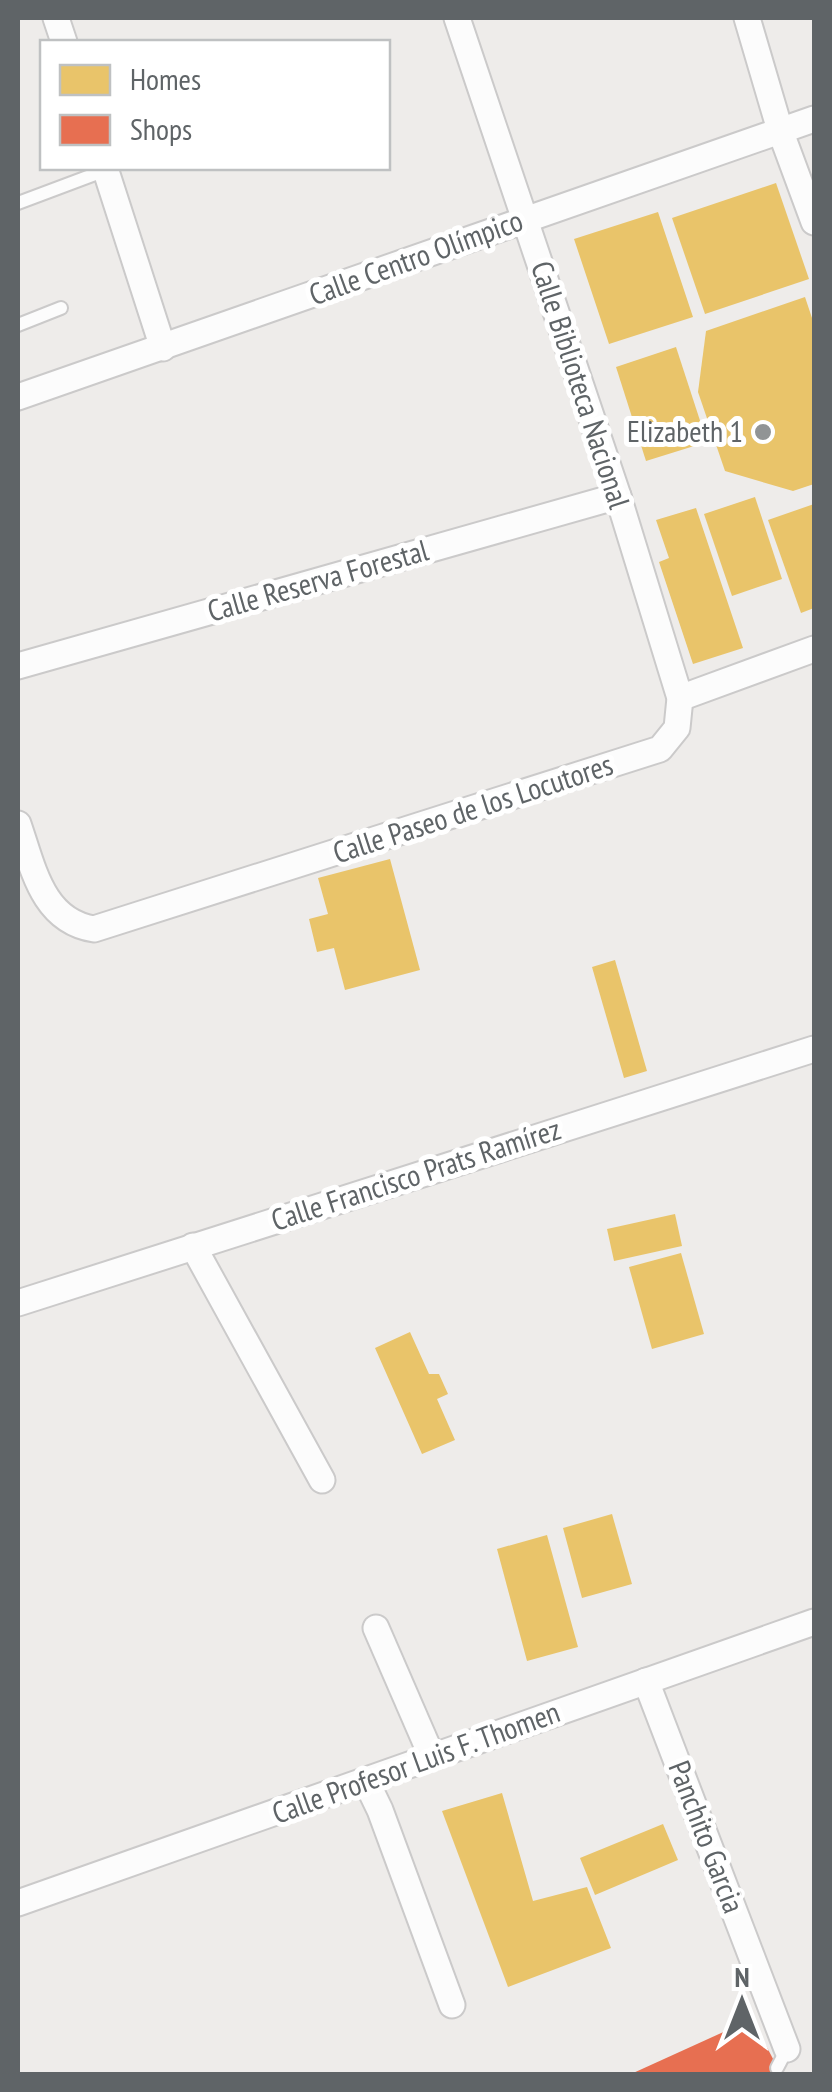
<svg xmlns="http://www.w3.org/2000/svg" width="832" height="2092" viewBox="0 0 832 2092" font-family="'PT Sans Narrow',sans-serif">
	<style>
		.homes { fill: #e9c46a }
		.shops { fill: #e76f51 }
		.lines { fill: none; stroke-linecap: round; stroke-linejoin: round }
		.lane-casing { stroke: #cbcaca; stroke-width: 16 }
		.street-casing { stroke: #cbcaca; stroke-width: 29 }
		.lane { stroke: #fcfcfc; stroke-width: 12 }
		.street { stroke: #fcfcfc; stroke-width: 25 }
		.poi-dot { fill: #919495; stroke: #fff; stroke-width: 4 }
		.labels { text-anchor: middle; stroke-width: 10; stroke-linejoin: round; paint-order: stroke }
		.street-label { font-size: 30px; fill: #5f6467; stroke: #fff }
		.poi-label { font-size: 30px; fill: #5f6467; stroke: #fff; text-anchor: end }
	</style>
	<rect width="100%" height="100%" fill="#eeecea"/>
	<g class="homes">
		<path d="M 776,183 L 809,279 L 705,314 L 672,218 Z"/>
		<path d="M 658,212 L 693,317 L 609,344 L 574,239 Z"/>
		<path d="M 805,297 L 814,324 L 814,484 L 793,491 L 725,471 L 698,392 L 706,331 Z"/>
		<path d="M 676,347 L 707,442 L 646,461 L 616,367 Z"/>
		<path d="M 755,497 L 782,579 L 732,596 L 704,514 Z"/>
		<path d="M 814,504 L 814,608 L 801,613 L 768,520 Z"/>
		<path d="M 696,508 L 743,648 L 693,664 L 659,562 L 669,558 L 656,520 Z"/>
		<path d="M 390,859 L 420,970 L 345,990 L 334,948 L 317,952 L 309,919 L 328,914 L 318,878 Z"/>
		<path d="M 615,960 L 647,1071 L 624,1078 L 592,967 Z"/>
		<path d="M 675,1214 L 682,1246 L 614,1261 L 607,1229 Z"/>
		<path d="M 681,1253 L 704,1334 L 652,1349 L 629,1267 Z"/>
		<path d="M 410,1332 L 429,1374 L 439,1374 L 448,1394 L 437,1399 L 455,1440 L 422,1454 L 375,1348 Z"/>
		<path d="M 612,1514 L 632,1584 L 582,1598 L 563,1528 Z"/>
		<path d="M 547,1535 L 578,1647 L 527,1661 L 497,1549 Z"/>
		<path d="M 502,1793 L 533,1901 L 587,1887 L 611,1948 L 508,1987 L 442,1811 Z"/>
		<path d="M 663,1824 L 678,1860 L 595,1895 L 580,1858 Z"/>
	</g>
	<path class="shops" d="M 752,2019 L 781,2074 L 631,2074 Z"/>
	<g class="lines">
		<defs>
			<g id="lane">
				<path d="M 18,203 L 106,170"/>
				<path d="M 18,325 L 61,308"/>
				<path d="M 777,2068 L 787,2049"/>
			</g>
			<g id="street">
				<path d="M 56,18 L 64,42"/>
				<path d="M 747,18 L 780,130 L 814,222"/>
				<path d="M 105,168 L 163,348"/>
				<path d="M 18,397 L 814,119"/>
				<path d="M 18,666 L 618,496"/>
				<path d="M 680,698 L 814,649"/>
				<path d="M 18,824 C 33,867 42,921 94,929 L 660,749 L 677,728 L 680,698 L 618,496 L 457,18"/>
				<path d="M 193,1246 L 322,1480"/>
				<path d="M 18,1303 L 814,1049"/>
				<path d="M 376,1628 L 432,1757"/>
				<path d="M 646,1681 L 787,2049"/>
				<path d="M 366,1781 L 380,1810 L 452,2005"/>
				<path d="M 18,1903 L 814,1622"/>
			</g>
		</defs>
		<use href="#lane" class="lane-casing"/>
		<use href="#street" class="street-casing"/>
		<use href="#lane" class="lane"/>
		<use href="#street" class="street"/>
	</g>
	<circle class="poi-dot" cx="763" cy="432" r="10"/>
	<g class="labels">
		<g class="street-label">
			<text transform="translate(416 258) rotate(-20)" y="10">Calle Centro Olímpico</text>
			<text transform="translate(580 385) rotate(72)" y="10">Calle Biblioteca Nacional</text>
			<text transform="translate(318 581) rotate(-16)" y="10">Calle Reserva Forestal</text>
			<text transform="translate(473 809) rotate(-18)" y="10">Calle Paseo de los Locutores</text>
			<text transform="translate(416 1175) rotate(-18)" y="10">Calle Francisco Prats Ramírez</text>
			<text transform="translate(416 1763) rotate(-20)" y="10">Calle Profesor Luis F. Thomen</text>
			<text transform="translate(706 1837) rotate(69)" y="10">Panchito Garcia</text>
		</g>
		<g class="poi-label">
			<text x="743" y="442">Elizabeth 1</text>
		</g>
	</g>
	<rect width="832" height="2092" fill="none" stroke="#5f6467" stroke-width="40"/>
	<rect x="40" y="40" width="350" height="130" fill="#ffffff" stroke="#bfc1c2" stroke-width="2.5"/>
	<rect x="60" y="65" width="50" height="30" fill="#e9c46a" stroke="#bfc1c2" stroke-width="2.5"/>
	<text x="130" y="90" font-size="30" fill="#5f6467">Homes</text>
	<rect x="60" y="115" width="50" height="30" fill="#e76f51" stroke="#bfc1c2" stroke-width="2.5"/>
	<text x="130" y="140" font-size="30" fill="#5f6467">Shops</text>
	<g transform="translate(742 2002)" stroke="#ffffff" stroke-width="8" paint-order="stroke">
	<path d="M0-8L18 38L0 25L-18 38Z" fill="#5f6467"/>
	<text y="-15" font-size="28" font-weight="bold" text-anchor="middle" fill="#5f6467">N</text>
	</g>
</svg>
